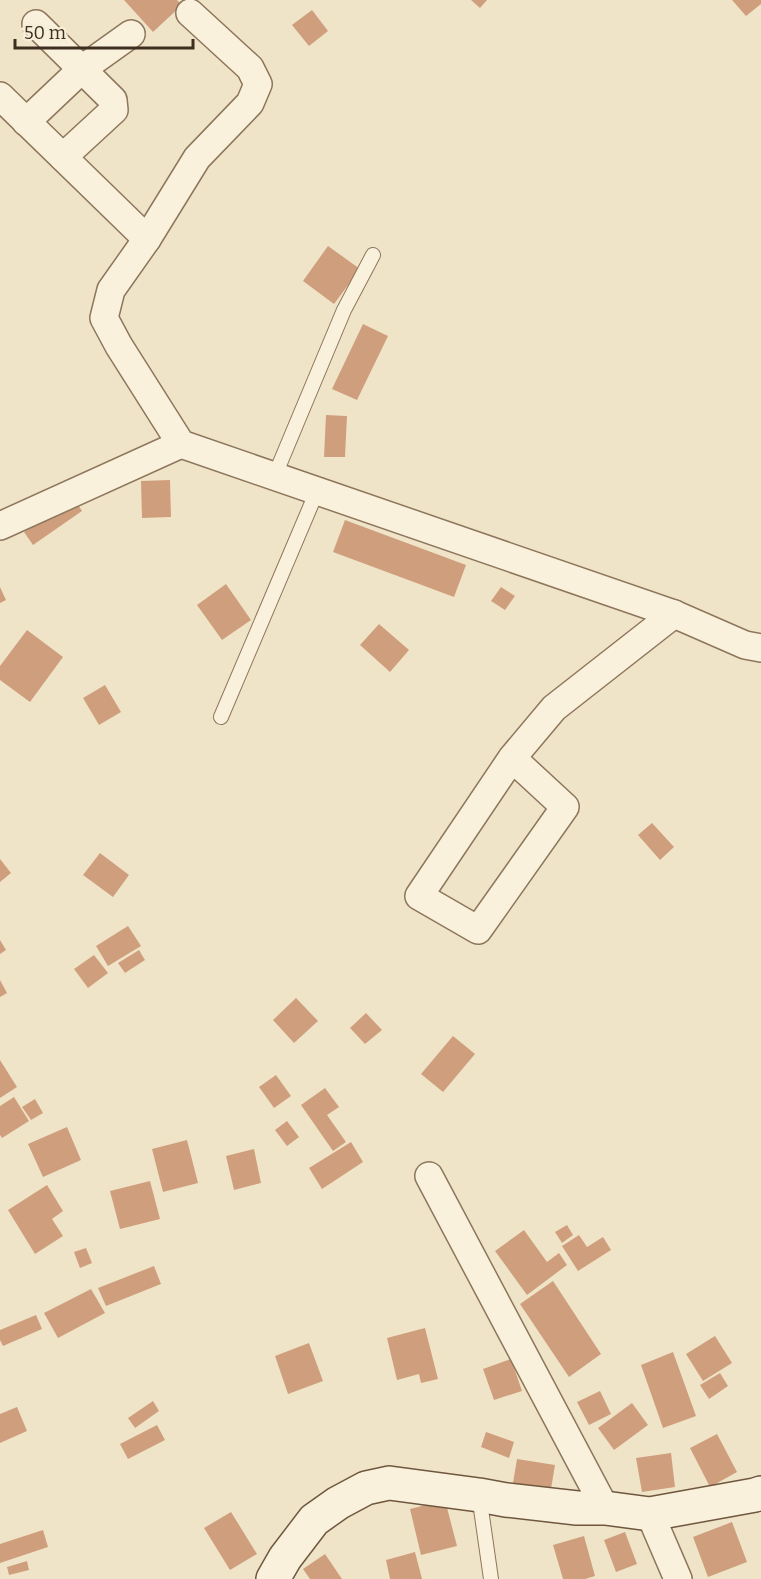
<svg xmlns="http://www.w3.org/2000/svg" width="761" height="1579" viewBox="0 0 761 1579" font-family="Bitter,serif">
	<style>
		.building { fill: #cf9f7d }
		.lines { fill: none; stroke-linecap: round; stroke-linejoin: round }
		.lane-casing { stroke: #8d765c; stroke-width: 16 }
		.street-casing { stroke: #8d765c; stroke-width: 30 }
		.secondary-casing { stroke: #6f573f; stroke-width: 36 }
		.lane { stroke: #faf1dc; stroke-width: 14 }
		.street { stroke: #faf1dc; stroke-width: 27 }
		.secondary { stroke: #faf1dc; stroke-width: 33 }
	</style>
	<rect width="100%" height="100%" fill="#f0e4c8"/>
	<g class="building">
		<path d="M 124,0 L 177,0 L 182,5 L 153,32 Z"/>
		<path d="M 471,0 L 487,0 L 480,8 Z"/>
		<path d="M 732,0 L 761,0 L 761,4 L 746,16 Z"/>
		<path d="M 312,10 L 328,31 L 309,46 L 292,25 Z"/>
		<path d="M 328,246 L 360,269 L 334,304 L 303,281 Z"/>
		<path d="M 363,324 L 388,336 L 357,400 L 332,389 Z"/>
		<path d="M 326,415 L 347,416 L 345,457 L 324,457 Z"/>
		<path d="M 170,480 L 171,517 L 142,518 L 141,481 Z"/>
		<path d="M 74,498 L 82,511 L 33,545 L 24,532 Z"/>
		<path d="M 345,520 L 466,565 L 454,597 L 333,552 Z"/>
		<path d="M 226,584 L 251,620 L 222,640 L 197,605 Z"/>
		<path d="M 0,587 L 6,600 L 0,603 Z"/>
		<path d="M 501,587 L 515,596 L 505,610 L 491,601 Z"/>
		<path d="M 379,624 L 409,650 L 390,672 L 360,645 Z"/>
		<path d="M 27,630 L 63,657 L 30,702 L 0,680 L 0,666 Z"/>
		<path d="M 105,685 L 121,712 L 99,725 L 83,698 Z"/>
		<path d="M 652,823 L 674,847 L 660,860 L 638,835 Z"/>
		<path d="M 100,853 L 129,875 L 113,897 L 83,875 Z"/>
		<path d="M 0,859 L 11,873 L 0,882 Z"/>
		<path d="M 128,926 L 141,946 L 108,966 L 96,946 Z"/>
		<path d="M 0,940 L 6,950 L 0,954 Z"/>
		<path d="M 139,950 L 145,960 L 125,973 L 118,963 Z"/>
		<path d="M 94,955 L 108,973 L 88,988 L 74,969 Z"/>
		<path d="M 0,980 L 7,993 L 0,997 Z"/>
		<path d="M 296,998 L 318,1021 L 294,1043 L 273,1020 Z"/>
		<path d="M 366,1013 L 382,1030 L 365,1044 L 350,1028 Z"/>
		<path d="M 453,1036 L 475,1054 L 443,1092 L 421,1074 Z"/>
		<path d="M 0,1060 L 17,1087 L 0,1098 Z"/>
		<path d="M 276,1075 L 291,1096 L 274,1108 L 259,1087 Z"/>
		<path d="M 325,1088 L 339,1107 L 327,1115 L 346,1142 L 333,1151 L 301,1105 Z"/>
		<path d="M 14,1097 L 29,1121 L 2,1138 L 0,1135 L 0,1106 Z"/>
		<path d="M 35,1099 L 43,1113 L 31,1120 L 22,1107 Z"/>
		<path d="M 287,1121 L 299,1137 L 287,1146 L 275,1130 Z"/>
		<path d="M 67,1127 L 81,1160 L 43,1177 L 28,1144 Z"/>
		<path d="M 187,1140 L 198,1183 L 163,1192 L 152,1149 Z"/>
		<path d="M 351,1142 L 363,1162 L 322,1189 L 309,1168 Z"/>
		<path d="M 254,1149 L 261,1183 L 234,1190 L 226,1156 Z"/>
		<path d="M 150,1181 L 160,1219 L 120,1229 L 110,1191 Z"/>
		<path d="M 47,1185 L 63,1211 L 52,1219 L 63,1236 L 35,1254 L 8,1210 Z"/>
		<path d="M 567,1225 L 573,1235 L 562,1243 L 555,1232 Z"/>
		<path d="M 524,1230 L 547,1262 L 559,1253 L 567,1265 L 527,1295 L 495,1251 Z"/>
		<path d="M 579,1235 L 587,1247 L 603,1237 L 611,1250 L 578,1271 L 562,1246 Z"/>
		<path d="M 86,1248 L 92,1263 L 80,1268 L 74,1252 Z"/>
		<path d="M 154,1266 L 161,1284 L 106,1306 L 98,1288 Z"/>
		<path d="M 553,1281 L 601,1354 L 569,1377 L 520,1304 Z"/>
		<path d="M 91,1289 L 105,1313 L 58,1338 L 44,1313 Z"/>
		<path d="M 36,1315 L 42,1329 L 3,1346 L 0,1340 L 0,1330 Z"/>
		<path d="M 425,1328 L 438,1379 L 421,1383 L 419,1374 L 397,1380 L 387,1338 Z"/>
		<path d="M 715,1336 L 732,1363 L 703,1381 L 686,1354 Z"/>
		<path d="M 309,1343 L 323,1381 L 288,1394 L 275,1356 Z"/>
		<path d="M 673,1352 L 696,1416 L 663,1428 L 641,1365 Z"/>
		<path d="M 511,1359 L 522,1391 L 494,1400 L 483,1369 Z"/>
		<path d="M 720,1373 L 728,1386 L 709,1399 L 700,1385 Z"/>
		<path d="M 600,1391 L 611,1414 L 589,1425 L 577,1402 Z"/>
		<path d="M 153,1401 L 159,1411 L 135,1428 L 128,1418 Z"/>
		<path d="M 632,1403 L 648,1425 L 614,1450 L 598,1428 Z"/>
		<path d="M 17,1407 L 27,1431 L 0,1443 L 0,1414 Z"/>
		<path d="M 157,1425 L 165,1440 L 128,1459 L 120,1444 Z"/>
		<path d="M 486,1432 L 514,1442 L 509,1458 L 481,1447 Z"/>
		<path d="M 717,1434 L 737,1472 L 710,1487 L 690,1448 Z"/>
		<path d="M 671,1453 L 675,1487 L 642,1492 L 636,1458 Z"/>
		<path d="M 517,1459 L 555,1465 L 550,1495 L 512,1489 Z"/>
		<path d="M 445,1500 L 457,1546 L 421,1555 L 410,1509 Z"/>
		<path d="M 231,1512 L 257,1554 L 230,1570 L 204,1528 Z"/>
		<path d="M 732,1522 L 747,1562 L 708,1577 L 693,1537 Z"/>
		<path d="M 43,1530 L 48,1547 L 0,1563 L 0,1544 Z"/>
		<path d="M 625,1532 L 637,1564 L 616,1572 L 604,1540 Z"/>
		<path d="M 584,1536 L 595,1576 L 585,1579 L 563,1579 L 553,1545 Z"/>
		<path d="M 415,1552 L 422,1579 L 390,1579 L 386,1560 Z"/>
		<path d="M 325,1554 L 342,1579 L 310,1579 L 303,1569 Z"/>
		<path d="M 27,1561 L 29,1570 L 9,1575 L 7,1567 Z"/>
	</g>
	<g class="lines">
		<defs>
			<g id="lane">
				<path d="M 275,475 L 344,310 L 373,255"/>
				<path d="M 221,717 L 317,491"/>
				<path d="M 479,1495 L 491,1579"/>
			</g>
			<g id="street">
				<path d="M 190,13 L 250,68 L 258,84 L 250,103 L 197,158 L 147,239 L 111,290 L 104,318 L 119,346 L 181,444 L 674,614 L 745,645 L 761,648"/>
				<path d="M 36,24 L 113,100 L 114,110 L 63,157"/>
				<path d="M 0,96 L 147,239"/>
				<path d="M 26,122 L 82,69 L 131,34"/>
				<path d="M 0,526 L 181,444"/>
				<path d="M 512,758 L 565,807 L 478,930 L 419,896 L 512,758 L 554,708 L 674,614"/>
				<path d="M 429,1176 L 605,1508"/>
				<path d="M 650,1514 L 678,1579"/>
			</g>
			<path id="secondary" d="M 273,1579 L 285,1558 L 314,1520 L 338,1503 L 366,1488 L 389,1483 L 479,1495 L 506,1500 L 577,1508 L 605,1508 L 650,1514 L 755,1495 L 761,1493"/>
		</defs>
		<use href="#lane" class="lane-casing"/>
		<use href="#street" class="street-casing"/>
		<use href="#secondary" class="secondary-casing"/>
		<use href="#lane" class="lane"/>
		<use href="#street" class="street"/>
		<use href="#secondary" class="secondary"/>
	</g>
	<path d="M15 39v9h178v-9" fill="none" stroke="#3d2e20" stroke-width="3"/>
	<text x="24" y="39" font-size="18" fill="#3d2e20" stroke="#f7eed8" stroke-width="4.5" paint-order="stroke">50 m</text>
</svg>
